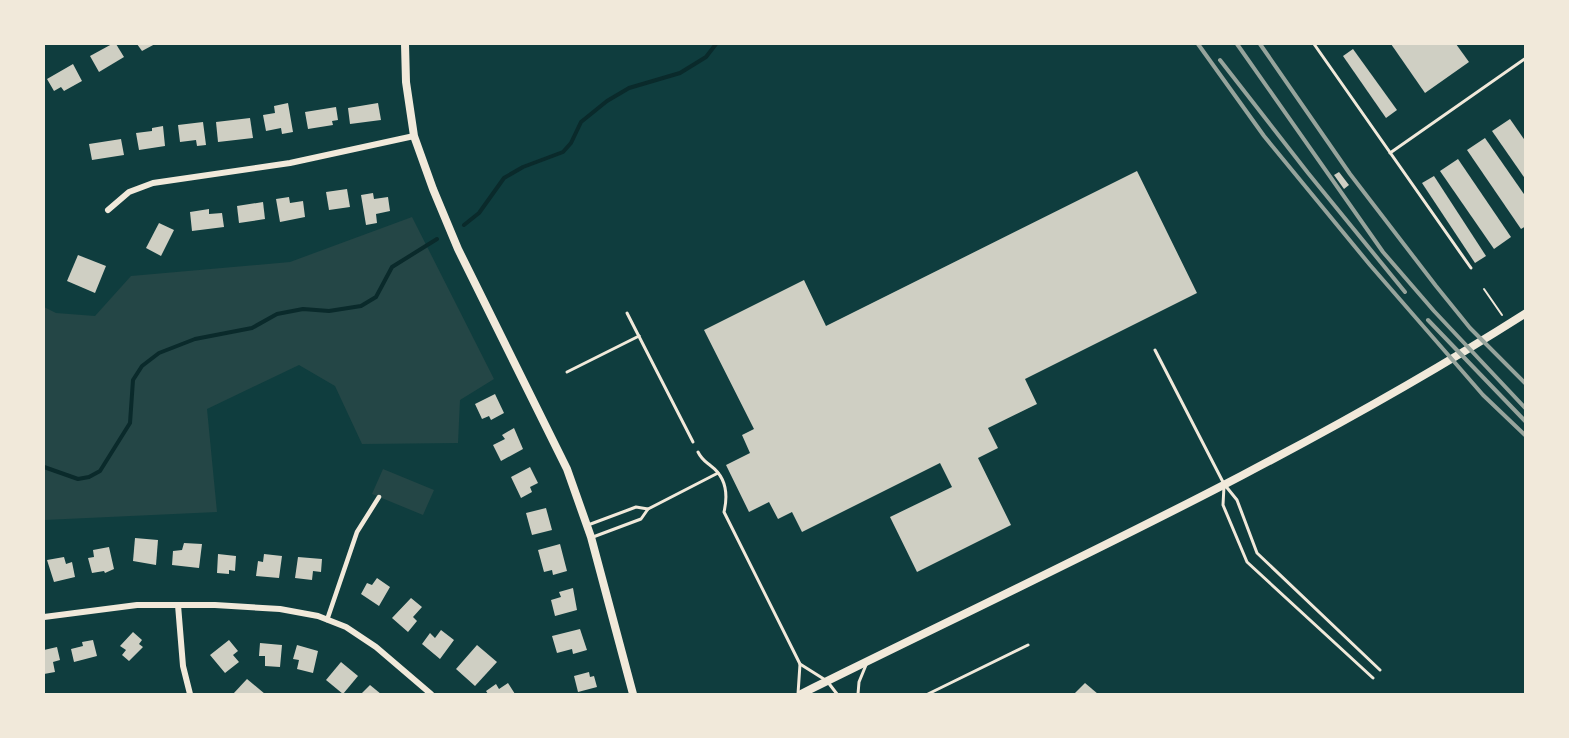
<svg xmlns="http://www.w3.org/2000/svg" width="1569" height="738" viewBox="0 0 1569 738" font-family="Inter,sans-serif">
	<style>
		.green { fill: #244646 }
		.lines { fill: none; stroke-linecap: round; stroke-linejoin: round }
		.stream { stroke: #0a2a2b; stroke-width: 4 }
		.building { fill: #cfcfc3 }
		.path { stroke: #f1e9da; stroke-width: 2 }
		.service { stroke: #f1e9da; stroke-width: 3 }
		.pedestrian { stroke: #f1e9da; stroke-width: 4.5 }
		.minor { stroke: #f1e9da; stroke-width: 6 }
		.tertiary { stroke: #f1e9da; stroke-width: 8 }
		.secondary { stroke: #f1e9da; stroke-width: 8 }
		.rail { stroke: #97a49c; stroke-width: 4 }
	</style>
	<rect width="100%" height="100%" fill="#0f3d3e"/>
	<g class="green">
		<path d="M 412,217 L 494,379 L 460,400 L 458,443 L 362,444 L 335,386 L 299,365 L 207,409 L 217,512 L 44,520 L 44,307 L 56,313 L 95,316 L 131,276 L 290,262 Z"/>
		<path d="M 383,469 L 434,490 L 423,515 L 372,494 Z"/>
	</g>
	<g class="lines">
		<g class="stream">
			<path d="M 464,225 L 479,213 L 504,178 L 523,167 L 563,152 L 571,143 L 581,122 L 607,101 L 629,88 L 680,73 L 706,57 L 716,44"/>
			<path d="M 44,467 L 78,479 L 89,477 L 100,471 L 130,423 L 133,380 L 142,366 L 159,353 L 195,339 L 252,328 L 277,314 L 303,309 L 329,311 L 361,306 L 376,297 L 392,267 L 437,239"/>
		</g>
	</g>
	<g class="building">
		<path d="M 112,44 L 116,44 L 124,57 L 99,72 L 90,56 Z"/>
		<path d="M 137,44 L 155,44 L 142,51 Z"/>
		<path d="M 1391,44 L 1456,44 L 1469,62 L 1425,93 Z"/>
		<path d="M 1353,49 L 1397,110 L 1386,118 L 1343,56 Z"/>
		<path d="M 73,64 L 82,81 L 64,91 L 61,87 L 54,91 L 47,79 Z"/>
		<path d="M 288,103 L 293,132 L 282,134 L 281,128 L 266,131 L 263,115 L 275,113 L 274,106 Z"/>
		<path d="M 378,103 L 381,120 L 350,124 L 348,108 Z"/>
		<path d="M 336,107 L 338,120 L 332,121 L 333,125 L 308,129 L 305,112 Z"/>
		<path d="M 250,118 L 253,138 L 218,142 L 216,122 Z"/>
		<path d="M 1510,119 L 1526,142 L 1526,180 L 1492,131 Z"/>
		<path d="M 203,122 L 206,145 L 197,146 L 196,140 L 180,142 L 178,125 Z"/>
		<path d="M 163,126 L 165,146 L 139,150 L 136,133 L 152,131 L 152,128 Z"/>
		<path d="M 1485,138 L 1526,197 L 1526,226 L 1521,229 L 1467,150 Z"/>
		<path d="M 121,139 L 124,155 L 92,160 L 89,144 Z"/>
		<path d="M 1458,159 L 1511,237 L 1494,249 L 1440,171 Z"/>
		<path d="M 1137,171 L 1197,293 L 1025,379 L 1037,404 L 988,428 L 998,448 L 978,458 L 1011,525 L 917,572 L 890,517 L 952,487 L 940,463 L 802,532 L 792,512 L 778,519 L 769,502 L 749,512 L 726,465 L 750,453 L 742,435 L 754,429 L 704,330 L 804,280 L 826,326 Z"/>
		<path d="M 1339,172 L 1349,185 L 1344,189 L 1334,175 Z"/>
		<path d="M 1434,176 L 1486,256 L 1475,263 L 1422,183 Z"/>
		<path d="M 347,189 L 350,207 L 329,210 L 326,192 Z"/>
		<path d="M 373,193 L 374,199 L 388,197 L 390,211 L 376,214 L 377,223 L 366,225 L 361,195 Z"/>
		<path d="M 289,197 L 290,203 L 303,201 L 305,217 L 280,222 L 276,199 Z"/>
		<path d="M 263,202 L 265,219 L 239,223 L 237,206 Z"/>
		<path d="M 209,209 L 209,214 L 222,213 L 224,227 L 192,231 L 190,212 Z"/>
		<path d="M 159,223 L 174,230 L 161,256 L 146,248 Z"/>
		<path d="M 78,255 L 106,266 L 95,293 L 67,281 Z"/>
		<path d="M 495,394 L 504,413 L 491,420 L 489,416 L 482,419 L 475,404 Z"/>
		<path d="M 514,428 L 523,449 L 501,461 L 493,445 L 505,439 L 502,435 Z"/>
		<path d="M 530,467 L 538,483 L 530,487 L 532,492 L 521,498 L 511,477 Z"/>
		<path d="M 546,508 L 552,530 L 532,535 L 526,513 Z"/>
		<path d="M 135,538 L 158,540 L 156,565 L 133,561 Z"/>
		<path d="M 184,543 L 202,544 L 199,568 L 172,565 L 173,551 L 182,550 Z"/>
		<path d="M 560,544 L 567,571 L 553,575 L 552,570 L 544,572 L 538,550 Z"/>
		<path d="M 109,547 L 114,569 L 105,573 L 104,571 L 92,573 L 88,558 L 94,557 L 93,550 Z"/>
		<path d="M 218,554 L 236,556 L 235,571 L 229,570 L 229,574 L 217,573 Z"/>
		<path d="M 264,554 L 282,556 L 279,578 L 256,576 L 258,561 L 263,562 Z"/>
		<path d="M 64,557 L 66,564 L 72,562 L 75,577 L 54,582 L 47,560 Z"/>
		<path d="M 298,557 L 322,559 L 321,572 L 313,571 L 312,580 L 295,578 Z"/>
		<path d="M 377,578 L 390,587 L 379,606 L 361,594 L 367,583 L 372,585 Z"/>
		<path d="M 573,588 L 577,610 L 555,616 L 551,600 L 561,597 L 559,592 Z"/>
		<path d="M 411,598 L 422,607 L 413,617 L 417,621 L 408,632 L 392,618 Z"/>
		<path d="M 580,629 L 587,650 L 573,654 L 572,649 L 557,653 L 552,636 Z"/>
		<path d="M 441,630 L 454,640 L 440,659 L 422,644 L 430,633 L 435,638 Z"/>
		<path d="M 133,632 L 142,640 L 139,644 L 143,647 L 129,661 L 122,655 L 126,650 L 120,646 Z"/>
		<path d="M 93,640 L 97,656 L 74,662 L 71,649 L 83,646 L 82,642 Z"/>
		<path d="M 229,640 L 238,651 L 233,655 L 239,662 L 225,673 L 210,655 Z"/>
		<path d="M 260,643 L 282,645 L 280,667 L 265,666 L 265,656 L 259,656 Z"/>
		<path d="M 297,645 L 318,651 L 313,673 L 297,669 L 299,660 L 293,659 Z"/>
		<path d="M 477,645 L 497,662 L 475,686 L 456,669 Z"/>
		<path d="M 57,647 L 60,660 L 53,662 L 55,672 L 44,674 L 44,650 Z"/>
		<path d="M 341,662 L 358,676 L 343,694 L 326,680 Z"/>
		<path d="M 589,672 L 590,677 L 594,676 L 597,687 L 578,692 L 574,676 Z"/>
		<path d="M 247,679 L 265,694 L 233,694 Z"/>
		<path d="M 508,683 L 515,694 L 488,694 L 486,691 L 496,684 L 499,689 Z"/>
		<path d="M 1085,683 L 1098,694 L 1074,694 Z"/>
		<path d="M 370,685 L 381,694 L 361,694 Z"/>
	</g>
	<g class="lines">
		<path class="path" d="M 1484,289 L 1502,315"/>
		<g class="service">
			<path d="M 1314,44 L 1471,268"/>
			<path d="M 1390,153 L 1526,58"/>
			<path d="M 627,313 L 693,442"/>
			<path d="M 1155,350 L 1224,484 L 1237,500 L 1257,553 L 1380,670"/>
			<path d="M 567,372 L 639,336"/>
			<path d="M 698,452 C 702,460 705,461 711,466 C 727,478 728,495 724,512 L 800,664 L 827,681 L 837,694"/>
			<path d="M 1224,486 L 1223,505 L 1247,562 L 1373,678"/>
			<path d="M 588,525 L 636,507 L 648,509"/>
			<path d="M 593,537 L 641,519 L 648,509 L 718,473"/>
			<path d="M 798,694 L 800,664"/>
			<path d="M 858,694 L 859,682 L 866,665"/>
			<path d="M 928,694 L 1028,645"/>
		</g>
		<path class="pedestrian" d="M 327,620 L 357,532 L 379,497"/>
		<g class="minor">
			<path d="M 108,210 L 129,192 L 153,183 L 290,163 L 414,136"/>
			<path d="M 178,605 L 183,666 L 190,694"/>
			<path d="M 44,617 L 137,605 L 215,605 L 280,609 L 318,616 L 346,627 L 376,647 L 431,694"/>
		</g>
		<path class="tertiary" d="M 801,694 C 1045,573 1295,460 1526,313"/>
		<path class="secondary" d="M 405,44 L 406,82 L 414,136 L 433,189 L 458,249 L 567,469 L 591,537 L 633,694"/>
		<g class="rail">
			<path d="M 1198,44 L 1264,136 L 1370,265 L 1483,395 L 1526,436"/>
			<path d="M 1237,44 L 1383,252 L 1434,311 L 1526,409"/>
			<path d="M 1260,44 L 1350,174 L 1436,286 L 1470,328 L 1526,384"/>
			<path d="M 1220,60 L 1308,173 L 1405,292"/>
			<path d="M 1428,320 L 1526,422"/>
		</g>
	</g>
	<rect width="1569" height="738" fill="none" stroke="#f1e9da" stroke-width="90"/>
</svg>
